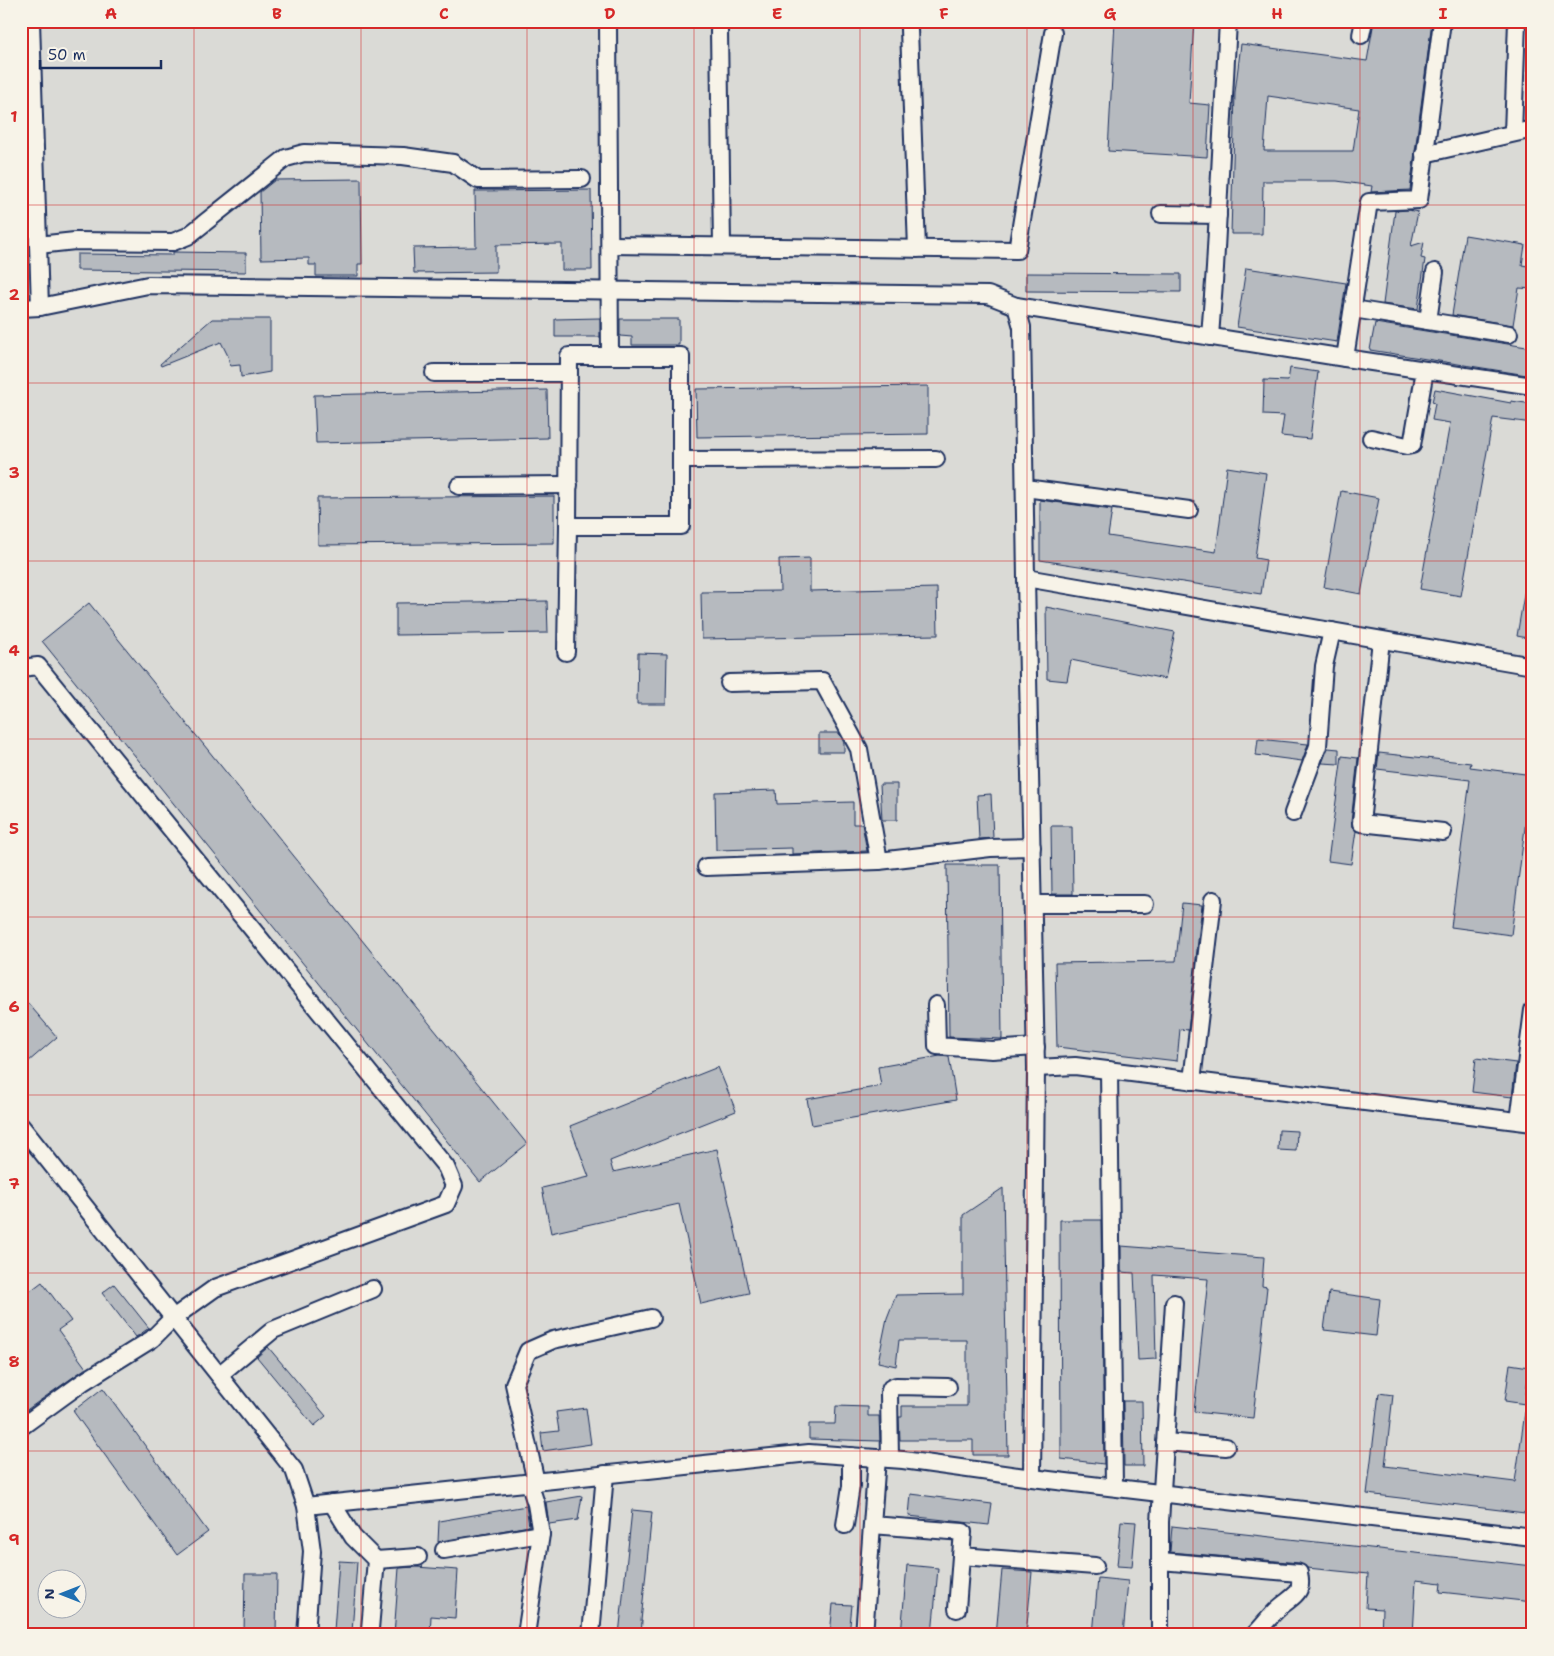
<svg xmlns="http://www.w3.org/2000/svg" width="1554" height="1656" viewBox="0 0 1554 1656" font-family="'Shantell Sans',sans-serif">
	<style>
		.built { fill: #dadad6; fill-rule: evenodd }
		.building { fill: #b6babf; stroke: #1b2f5e; fill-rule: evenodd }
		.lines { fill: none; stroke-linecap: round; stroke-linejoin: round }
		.minor-casing { stroke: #1b2f5e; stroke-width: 20 }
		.minor { stroke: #f7f3e8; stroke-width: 16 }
		.grid { fill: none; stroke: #d62828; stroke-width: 1; stroke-opacity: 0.55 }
		.neatline { fill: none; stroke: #d62828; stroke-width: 2 }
		.grid-label { font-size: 16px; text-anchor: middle; font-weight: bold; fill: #d62828 }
	</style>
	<rect width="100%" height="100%" fill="#eae7e0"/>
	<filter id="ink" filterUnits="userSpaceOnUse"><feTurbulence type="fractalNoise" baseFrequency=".02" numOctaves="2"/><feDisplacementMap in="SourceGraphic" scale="10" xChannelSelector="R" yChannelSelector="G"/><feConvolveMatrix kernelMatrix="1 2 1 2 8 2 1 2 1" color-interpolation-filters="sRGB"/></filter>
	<g filter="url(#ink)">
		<path class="built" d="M 21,21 L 1533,21 L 1533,1635 L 21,1635 ZM 48,1578 L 78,1578 L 78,1608 L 48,1608 Z"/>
		<g class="building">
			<path d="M 1115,21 L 1194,21 L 1189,103 L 1210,105 L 1207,157 L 1108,151 Z"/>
			<path d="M 1374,21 L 1432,21 L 1410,190 L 1371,192 L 1372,186 L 1337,181 L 1263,181 L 1262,234 L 1231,234 L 1235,92 L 1241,44 L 1367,61 ZM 1268,96 L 1359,109 L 1353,151 L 1264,151 Z"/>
			<path d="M 361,179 L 362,264 L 358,264 L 358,276 L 316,276 L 316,265 L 309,265 L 309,258 L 261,259 L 260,192 L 275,180 Z"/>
			<path d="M 591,190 L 592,270 L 562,270 L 562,244 L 496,245 L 496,272 L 414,273 L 413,248 L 476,247 L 475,191 Z"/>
			<path d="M 1408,210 L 1418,212 L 1411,246 L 1424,242 L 1421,258 L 1425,259 L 1418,309 L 1383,304 L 1395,211 Z"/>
			<path d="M 1465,235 L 1525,245 L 1522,265 L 1533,267 L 1533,289 L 1519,288 L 1513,325 L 1452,315 Z"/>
			<path d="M 173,252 L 246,253 L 246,272 L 77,270 L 77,254 L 173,255 Z"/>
			<path d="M 1246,268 L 1346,283 L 1337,342 L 1237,327 Z"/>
			<path d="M 1026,273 L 1181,274 L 1181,292 L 1026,291 Z"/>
			<path d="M 600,318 L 600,337 L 555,337 L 555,319 Z"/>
			<path d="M 212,319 L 270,319 L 270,372 L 241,377 L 240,365 L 230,366 L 228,356 L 221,342 L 161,366 L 160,364 Z"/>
			<path d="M 620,319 L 679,319 L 679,345 L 632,345 L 632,337 L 620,336 Z"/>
			<path d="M 1375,323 L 1533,348 L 1533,376 L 1370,350 Z"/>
			<path d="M 1290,368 L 1318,372 L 1310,439 L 1281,436 L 1284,416 L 1263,415 L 1264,380 L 1288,381 Z"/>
			<path d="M 928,386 L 928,434 L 697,437 L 696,389 Z"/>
			<path d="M 1435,389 L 1511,403 L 1511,401 L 1533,404 L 1533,423 L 1493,418 L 1461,596 L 1420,589 L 1450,423 L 1432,420 L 1435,403 L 1432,402 Z"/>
			<path d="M 547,390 L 548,438 L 316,443 L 314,395 Z"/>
			<path d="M 1227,467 L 1266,473 L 1255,558 L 1266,560 L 1261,594 L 1040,560 L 1040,500 L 1112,510 L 1108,536 L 1216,552 Z"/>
			<path d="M 1341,491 L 1379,498 L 1361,594 L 1324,587 Z"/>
			<path d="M 554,496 L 554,543 L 318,545 L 317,498 Z"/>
			<path d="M 810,558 L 810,591 L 937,588 L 938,635 L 702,639 L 701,592 L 780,591 L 779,559 Z"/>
			<path d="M 1526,583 L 1533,584 L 1533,639 L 1517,636 Z"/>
			<path d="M 547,601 L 548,633 L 396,635 L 396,603 Z"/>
			<path d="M 89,603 L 527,1144 L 480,1182 L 42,641 Z"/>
			<path d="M 1046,607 L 1175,632 L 1165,679 L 1071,660 L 1067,681 L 1047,679 Z"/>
			<path d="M 638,653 L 667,654 L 666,704 L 637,704 Z"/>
			<path d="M 819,733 L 839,733 L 844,743 L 844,752 L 819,752 Z"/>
			<path d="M 1258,739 L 1308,744 L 1302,761 L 1256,755 Z"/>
			<path d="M 1328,748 L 1339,749 L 1339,764 L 1322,763 Z"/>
			<path d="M 1379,753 L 1471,763 L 1470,767 L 1533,775 L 1533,813 L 1527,812 L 1511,935 L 1451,927 L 1470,780 L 1377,769 Z"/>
			<path d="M 1342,756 L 1358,758 L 1351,822 L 1352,827 L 1356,831 L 1351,864 L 1328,861 Z"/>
			<path d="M 880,784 L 897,784 L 897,820 L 882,820 Z"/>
			<path d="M 776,790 L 777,804 L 853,802 L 853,824 L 862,824 L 867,851 L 792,854 L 792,848 L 716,850 L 715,792 Z"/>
			<path d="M 991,794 L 993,838 L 979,839 L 977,795 Z"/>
			<path d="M 1051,826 L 1072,826 L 1073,894 L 1052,894 Z"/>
			<path d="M 947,865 L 1000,865 L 1002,1039 L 949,1037 Z"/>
			<path d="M 1182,903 L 1202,905 L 1188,1030 L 1180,1029 L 1177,1061 L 1057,1047 L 1055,963 L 1176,961 Z"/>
			<path d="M 21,995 L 57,1037 L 21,1068 Z"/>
			<path d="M 940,1056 L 949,1057 L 956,1100 L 812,1125 L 807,1099 L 881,1086 L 878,1067 Z"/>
			<path d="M 1476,1058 L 1516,1063 L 1512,1097 L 1472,1092 Z"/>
			<path d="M 718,1067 L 736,1111 L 610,1161 L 613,1172 L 717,1149 L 749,1293 L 701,1304 L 679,1204 L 551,1233 L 542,1188 L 589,1177 L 570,1126 Z"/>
			<path d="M 1279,1130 L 1297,1131 L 1296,1151 L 1278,1150 Z"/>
			<path d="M 1003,1188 L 1008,1455 L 973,1455 L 973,1440 L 900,1440 L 899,1417 L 902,1417 L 902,1406 L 967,1406 L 967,1340 L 899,1340 L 896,1366 L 878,1362 L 887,1318 L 896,1295 L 963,1294 L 963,1215 Z"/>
			<path d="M 1060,1220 L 1101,1220 L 1104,1464 L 1061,1459 Z"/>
			<path d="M 1121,1246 L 1264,1257 L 1262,1286 L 1267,1287 L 1253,1418 L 1194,1412 L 1208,1279 L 1154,1275 L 1156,1359 L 1138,1360 L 1134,1273 L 1121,1272 Z"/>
			<path d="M 42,1282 L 71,1321 L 58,1330 L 86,1368 L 21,1414 L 21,1298 Z"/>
			<path d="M 114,1284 L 149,1328 L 136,1337 L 102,1293 Z"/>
			<path d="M 1329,1292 L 1380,1299 L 1376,1336 L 1324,1330 Z"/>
			<path d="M 268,1347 L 326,1416 L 314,1426 L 257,1357 Z"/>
			<path d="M 1510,1364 L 1529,1367 L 1525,1404 L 1505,1401 Z"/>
			<path d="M 103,1388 L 208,1532 L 177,1555 L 73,1411 Z"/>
			<path d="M 1379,1393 L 1393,1395 L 1385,1466 L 1515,1482 L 1525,1412 L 1533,1413 L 1533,1456 L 1525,1513 L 1367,1494 Z"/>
			<path d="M 1123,1401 L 1142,1401 L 1143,1466 L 1124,1466 Z"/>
			<path d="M 836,1406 L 868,1407 L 868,1416 L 879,1416 L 880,1441 L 809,1439 L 809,1424 L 835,1424 Z"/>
			<path d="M 586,1408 L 591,1444 L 543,1451 L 541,1433 L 559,1431 L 556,1412 Z"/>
			<path d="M 911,1494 L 992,1504 L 989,1525 L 909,1516 Z"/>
			<path d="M 582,1496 L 578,1520 L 549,1524 L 546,1502 Z"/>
			<path d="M 526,1506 L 529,1526 L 438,1542 L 439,1521 Z"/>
			<path d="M 632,1510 L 652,1512 L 641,1621 L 642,1621 L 641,1635 L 619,1635 Z"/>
			<path d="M 1121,1521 L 1136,1522 L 1132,1567 L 1117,1566 Z"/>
			<path d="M 1172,1526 L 1533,1566 L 1533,1602 L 1440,1592 L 1441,1583 L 1416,1580 L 1413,1635 L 1381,1635 L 1382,1609 L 1366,1608 L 1368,1574 L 1307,1568 L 1300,1563 L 1170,1552 Z"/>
			<path d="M 339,1561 L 357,1562 L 352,1632 L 334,1631 Z"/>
			<path d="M 907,1565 L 938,1568 L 932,1635 L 901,1635 Z"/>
			<path d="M 416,1567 L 458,1570 L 455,1618 L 431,1616 L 430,1635 L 394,1635 L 399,1568 Z"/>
			<path d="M 1002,1570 L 1032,1572 L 1026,1635 L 996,1635 Z"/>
			<path d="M 245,1574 L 277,1574 L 276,1635 L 244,1635 Z"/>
			<path d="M 1098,1578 L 1128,1581 L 1123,1635 L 1093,1635 Z"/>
			<path d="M 833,1604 L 852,1605 L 849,1635 L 830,1635 Z"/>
		</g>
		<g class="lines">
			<defs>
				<g id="minor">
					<path d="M 31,21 L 40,307"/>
					<path d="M 608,21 L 610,356"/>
					<path d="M 909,29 L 917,249"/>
					<path d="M 719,30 L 722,246"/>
					<path d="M 1361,35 L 1364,21"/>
					<path d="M 1513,133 L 1517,21"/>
					<path d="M 1424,154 L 1533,129"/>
					<path d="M 1161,214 L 1218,215"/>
					<path d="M 38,245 L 75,241 L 173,242 L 188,236 L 286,158 L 304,153 L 403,156 L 453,163 L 478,180 L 582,179"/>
					<path d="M 610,245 L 1017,250 L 1053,33"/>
					<path d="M 1016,306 L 1345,358 L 1533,386"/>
					<path d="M 21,308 L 40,307 L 148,285 L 988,295 L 1016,306 L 1022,327 L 1026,578 L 1036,1068 L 1032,1478"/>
					<path d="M 1353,309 L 1509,334"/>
					<path d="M 1428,321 L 1435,272"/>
					<path d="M 1210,337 L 1215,268 L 1228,21"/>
					<path d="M 569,356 L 681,356 L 681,526 L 568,526 Z"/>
					<path d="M 1345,358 L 1369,202 L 1419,200 L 1442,21"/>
					<path d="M 434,373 L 569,373"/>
					<path d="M 1371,438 L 1407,446 L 1412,445 L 1425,370"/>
					<path d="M 681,460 L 936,459"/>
					<path d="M 459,486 L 569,485"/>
					<path d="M 1025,488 L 1189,510"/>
					<path d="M 1026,578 L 1533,666"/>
					<path d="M 1381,640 L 1361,823 L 1443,832"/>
					<path d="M 566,652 L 568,526"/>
					<path d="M 21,668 L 38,666 L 446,1167 L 454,1186 L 446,1204 L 215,1288 L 173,1318 L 152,1339 L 83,1382 L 21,1427"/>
					<path d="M 729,683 L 822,681 L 859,749 L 879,861 L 990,848 L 1032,847"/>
					<path d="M 1293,813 L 1318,746 L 1324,666 L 1332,631"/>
					<path d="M 706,867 L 879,861"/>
					<path d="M 1033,904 L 1145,904"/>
					<path d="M 936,1005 L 937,1046 L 992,1050 L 1036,1047"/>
					<path d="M 1036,1068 L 1075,1066 L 1533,1123"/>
					<path d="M 1109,1070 L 1114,1487"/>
					<path d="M 1192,1081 L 1213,900"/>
					<path d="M 1519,1121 L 1533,1010"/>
					<path d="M 21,1126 L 294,1470 L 306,1506 L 312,1551 L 306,1635"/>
					<path d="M 219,1375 L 273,1330 L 373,1289"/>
					<path d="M 1165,1442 L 1226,1447"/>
					<path d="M 877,1458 L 872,1525 L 963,1532 L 961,1556 L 1095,1566"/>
					<path d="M 890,1459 L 889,1393 L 891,1388 L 896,1386 L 948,1387"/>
					<path d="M 536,1482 L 514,1384 L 528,1351 L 553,1340 L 651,1318"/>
					<path d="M 332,1503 L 353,1537 L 376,1560 L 370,1629"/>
					<path d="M 306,1506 L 809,1453 L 903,1460 L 1032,1478 L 1533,1537"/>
					<path d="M 845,1525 L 851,1486 L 851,1456"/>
					<path d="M 444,1550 L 541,1534"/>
					<path d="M 376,1560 L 418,1557"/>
					<path d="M 1161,1561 L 1299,1573 C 1304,1595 1292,1596 1279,1608 C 1270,1616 1263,1626 1254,1635"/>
					<path d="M 957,1609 L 961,1556"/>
					<path d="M 526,1635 L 541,1534 L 536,1504 L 529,1482"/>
					<path d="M 591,1635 L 605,1474"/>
					<path d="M 864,1635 L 872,1525"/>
					<path d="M 1160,1635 L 1160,1522 L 1174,1303"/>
				</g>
			</defs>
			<use href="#minor" class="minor-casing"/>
			<use href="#minor" class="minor"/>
		</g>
	</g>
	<path class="grid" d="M 194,21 L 194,1635M 361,21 L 361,1635M 527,21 L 527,1635M 694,21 L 694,1635M 860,21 L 860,1635M 1027,21 L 1027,1635M 1193,21 L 1193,1635M 1360,21 L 1360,1635M 21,205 L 1533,205M 21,383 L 1533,383M 21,561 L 1533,561M 21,739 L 1533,739M 21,917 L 1533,917M 21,1095 L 1533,1095M 21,1273 L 1533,1273M 21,1451 L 1533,1451"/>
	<rect width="1554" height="1656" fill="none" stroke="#f7f3e8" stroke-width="55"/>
	<g transform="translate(62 1594) rotate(270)"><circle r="24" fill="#f7f3e8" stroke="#9fa5b1"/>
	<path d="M0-4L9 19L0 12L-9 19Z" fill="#1f6fb2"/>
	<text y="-8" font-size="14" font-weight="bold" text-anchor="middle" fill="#1b2f5e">N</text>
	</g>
	<path d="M40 60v8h121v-8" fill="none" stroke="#1b2f5e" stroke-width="2.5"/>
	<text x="48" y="60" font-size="15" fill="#1b2f5e" stroke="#f7f3e8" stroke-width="4" paint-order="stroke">50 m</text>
	<rect x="28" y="28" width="1498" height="1600" class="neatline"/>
	<g class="grid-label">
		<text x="111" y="19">A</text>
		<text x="277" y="19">B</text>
		<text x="444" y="19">C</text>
		<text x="610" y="19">D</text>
		<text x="777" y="19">E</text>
		<text x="944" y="19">F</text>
		<text x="1110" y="19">G</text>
		<text x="1277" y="19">H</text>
		<text x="1443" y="19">I</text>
		<text x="14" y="122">1</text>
		<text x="14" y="300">2</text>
		<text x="14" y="478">3</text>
		<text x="14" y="656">4</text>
		<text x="14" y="834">5</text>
		<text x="14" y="1012">6</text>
		<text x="14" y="1189">7</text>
		<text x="14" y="1367">8</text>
		<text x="14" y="1545">9</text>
	</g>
</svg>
